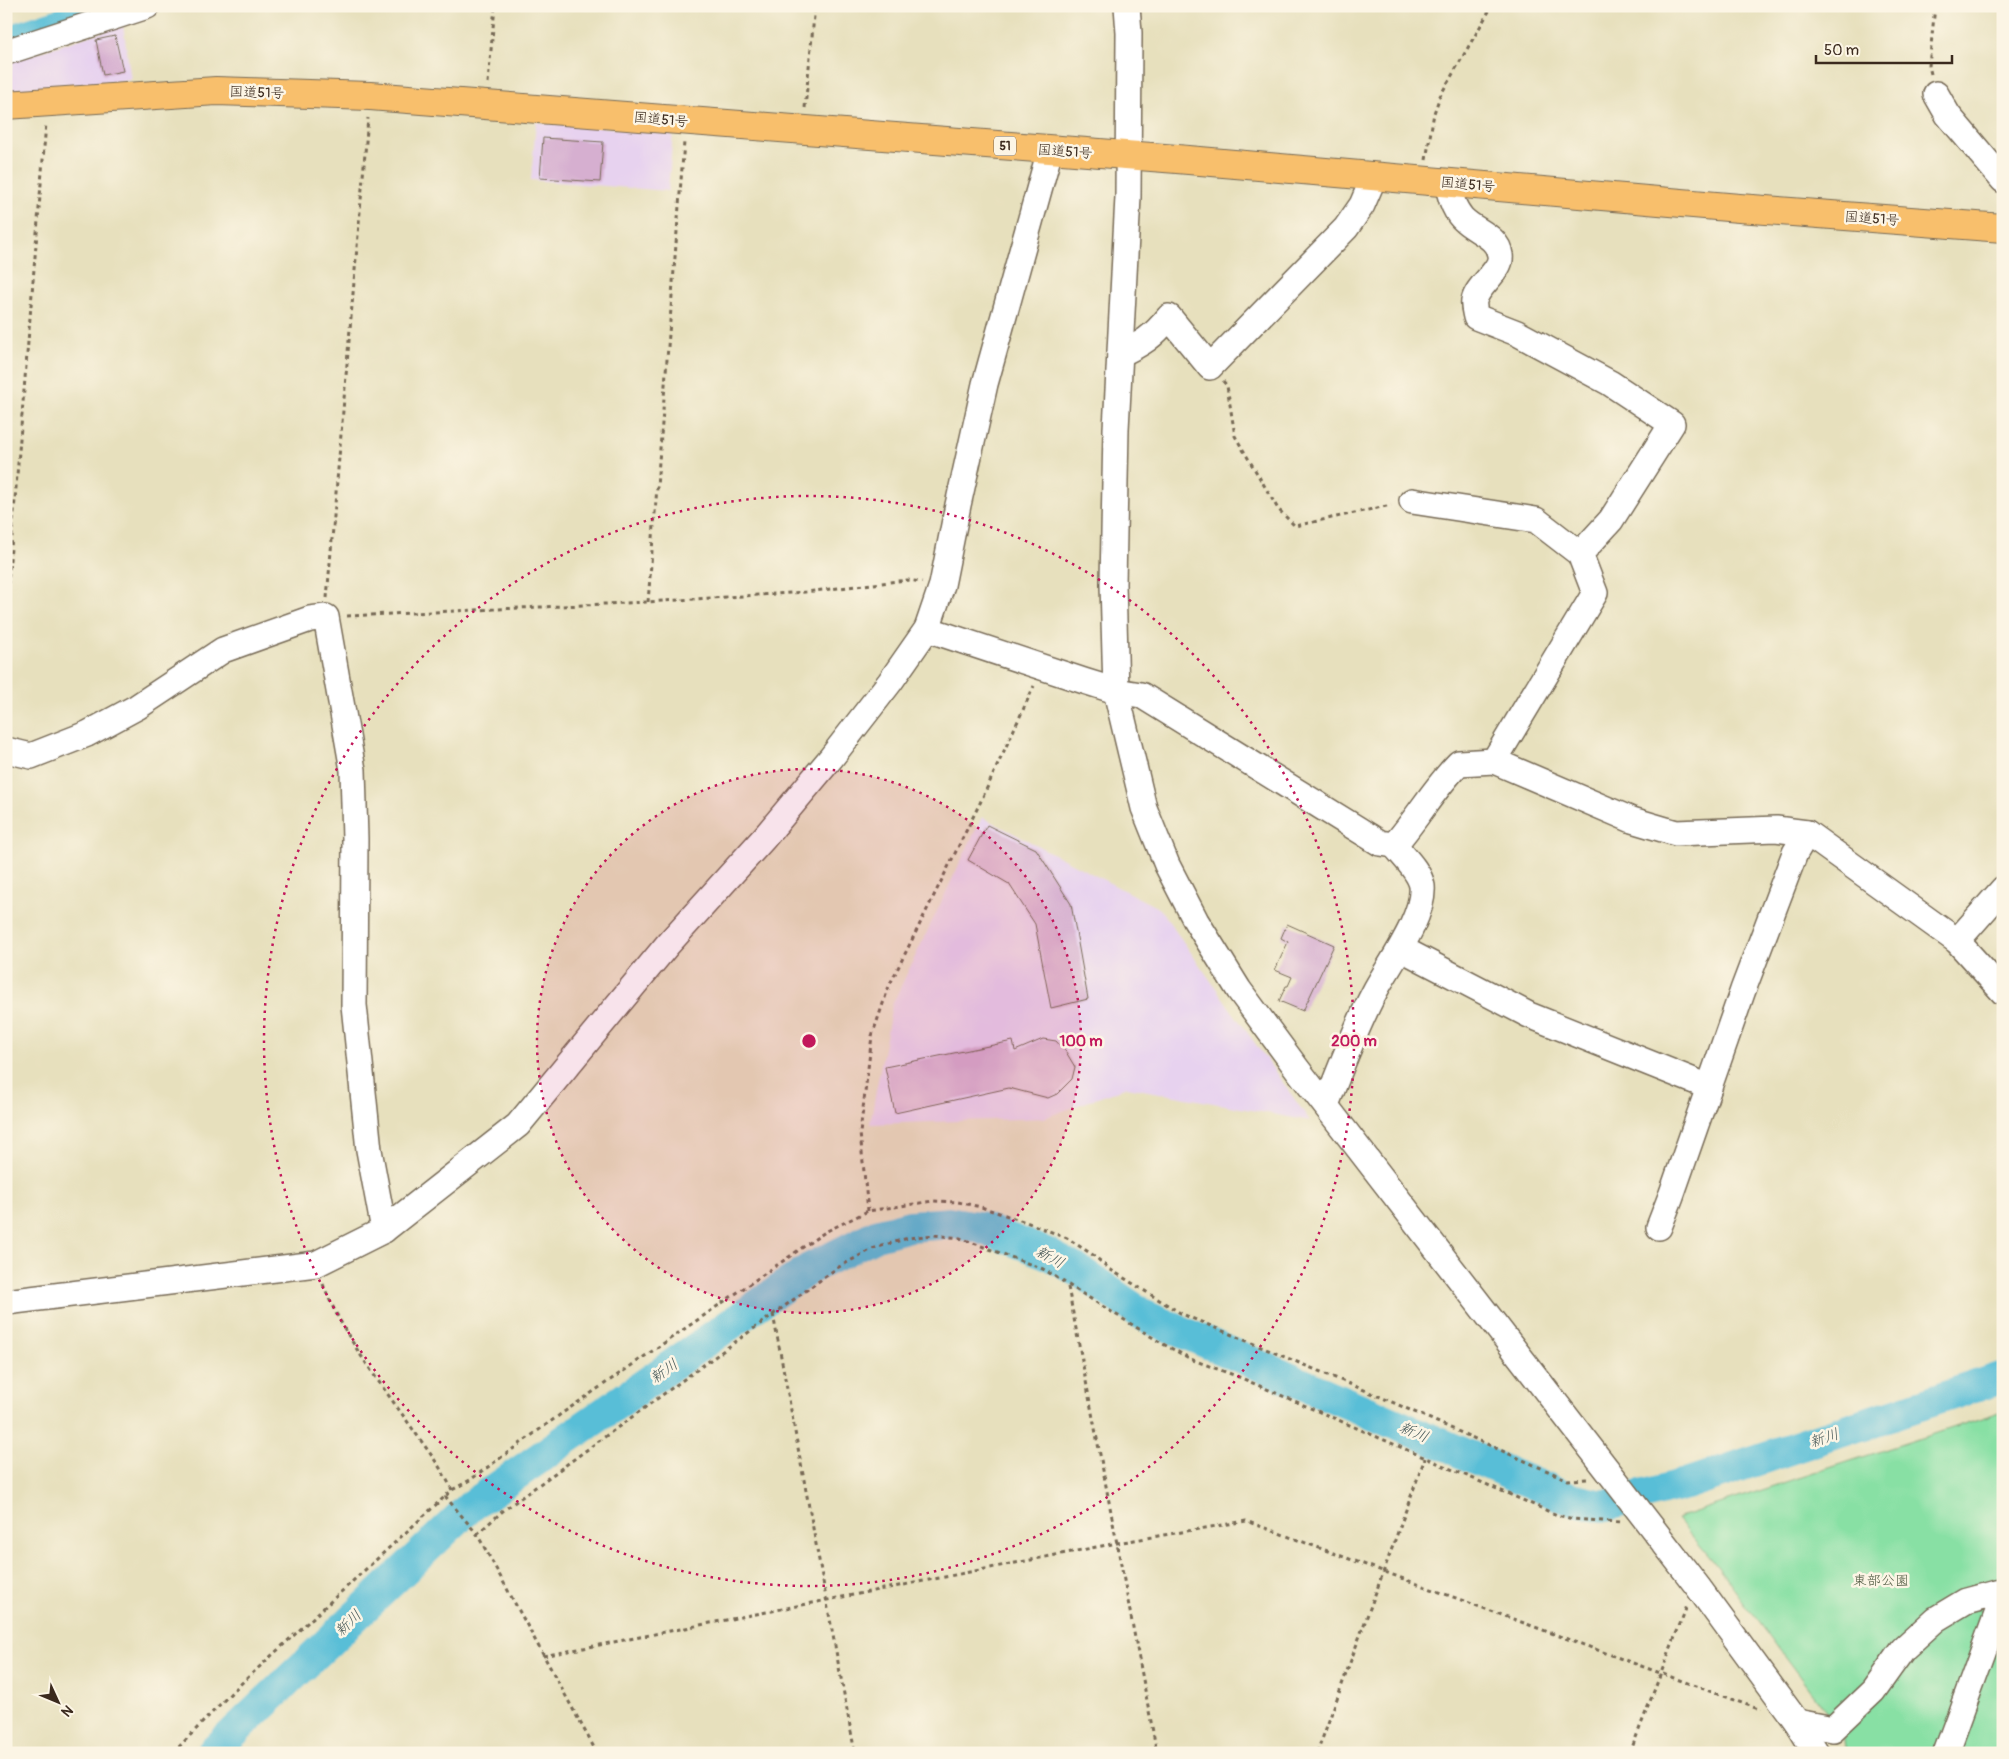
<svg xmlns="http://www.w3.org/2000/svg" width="2009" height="1759" viewBox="0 0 2009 1759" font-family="Pangolin,'Klee One',sans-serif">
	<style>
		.built { fill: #e7d2ef }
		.green { fill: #88e0a4; stroke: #628561 }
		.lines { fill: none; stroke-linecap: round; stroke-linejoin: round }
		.canal { stroke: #59bed7; stroke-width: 19 }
		.river { stroke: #59bed7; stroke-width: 32 }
		.building { fill: #d6afd0 }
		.minor-casing { stroke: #776a56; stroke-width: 28 }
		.highway-casing { stroke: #776a56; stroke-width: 30 }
		.path { stroke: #776a56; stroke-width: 3; stroke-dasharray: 4 4; stroke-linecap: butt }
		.minor { stroke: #fff; stroke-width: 25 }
		.highway { stroke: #f8bf6c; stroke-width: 28 }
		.ring { fill: none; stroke: #c2185b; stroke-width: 2.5; stroke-dasharray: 2.5 5 }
		.labels { text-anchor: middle; stroke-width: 5; stroke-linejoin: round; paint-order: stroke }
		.shield { fill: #fcf5e5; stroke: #75675a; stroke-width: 1 }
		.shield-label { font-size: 12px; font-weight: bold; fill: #3b2a1e }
		.street-label { font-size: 14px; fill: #3b2a1e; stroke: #fcf5e5 }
		.park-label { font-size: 14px; fill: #4e5840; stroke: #fcf5e5 }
		.water-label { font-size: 15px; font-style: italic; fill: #445656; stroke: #fcf5e5 }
		.centre { fill: #c2185b; stroke: #fcf5e5; stroke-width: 2.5 }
		.ring-label { font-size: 15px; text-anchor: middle; font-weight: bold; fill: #c2185b; stroke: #fcf5e5; stroke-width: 5; stroke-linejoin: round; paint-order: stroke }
	</style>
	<rect width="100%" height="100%" fill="#fcf5e5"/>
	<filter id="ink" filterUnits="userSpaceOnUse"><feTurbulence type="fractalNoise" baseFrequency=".02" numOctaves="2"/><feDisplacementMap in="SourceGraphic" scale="10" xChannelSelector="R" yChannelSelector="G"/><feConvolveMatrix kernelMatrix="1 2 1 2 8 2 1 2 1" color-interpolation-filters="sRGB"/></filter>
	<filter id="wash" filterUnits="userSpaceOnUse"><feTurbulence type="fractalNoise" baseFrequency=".0096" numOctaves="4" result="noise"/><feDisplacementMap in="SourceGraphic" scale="20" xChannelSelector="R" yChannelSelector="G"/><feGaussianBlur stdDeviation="1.12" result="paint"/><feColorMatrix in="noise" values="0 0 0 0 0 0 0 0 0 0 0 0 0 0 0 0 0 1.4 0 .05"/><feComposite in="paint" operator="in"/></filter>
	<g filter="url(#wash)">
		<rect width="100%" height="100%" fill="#e7e0bd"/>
		<g class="built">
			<path d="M 123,25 L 131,80 L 6,92 L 6,63 Z"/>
			<path d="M 536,122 L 673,133 L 668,191 L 531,180 Z"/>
			<path d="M 982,817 L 1160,909 L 1310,1121 L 1127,1087 L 1044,1118 L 870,1124 L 892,1005 Z"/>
		</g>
		<path class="green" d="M 2003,1411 L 2003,1753 L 1846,1753 L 1843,1735 L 1826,1712 L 1714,1562 L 1677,1518 Z"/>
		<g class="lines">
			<path class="canal" d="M 6,35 L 95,6"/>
			<path class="river" d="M 212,1753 L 471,1506 L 809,1269 L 876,1235 L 910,1226 L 953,1223 L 978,1227 L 1046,1253 L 1084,1274 L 1145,1316 L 1569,1499 L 1603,1506 L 1686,1484 L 2003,1377"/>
		</g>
		<g id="blocks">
			<g class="building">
				<path d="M 115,36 L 123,71 L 103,75 L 96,40 Z"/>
				<path d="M 543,138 L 603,142 L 600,182 L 540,178 Z"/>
				<path d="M 987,825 L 1036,849 L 1071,904 L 1088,999 L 1051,1008 L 1035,924 L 1009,884 L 968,860 Z"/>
				<path d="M 1287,924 L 1334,945 L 1303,1011 L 1279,1001 L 1286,986 L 1288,986 L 1292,977 L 1275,970 L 1288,942 L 1281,938 Z"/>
				<path d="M 1043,1039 L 1056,1041 L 1066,1052 L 1075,1067 L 1072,1079 L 1057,1094 L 1048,1098 L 1009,1088 L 895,1113 L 885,1067 L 1013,1041 L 1015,1051 Z"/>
			</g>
		</g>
	</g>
	<g filter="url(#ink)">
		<use href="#blocks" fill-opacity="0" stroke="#776a56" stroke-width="1"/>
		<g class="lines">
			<defs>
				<g id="minor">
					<path d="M 1127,6 L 1129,33 L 1128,197 L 1116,429 L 1113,584 L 1116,691 L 1144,808 L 1167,865 L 1196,921 L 1239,990 L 1298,1070 L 1698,1587 L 1797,1722 L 1816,1753"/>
					<path d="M 6,52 L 147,6"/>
					<path d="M 1936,94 L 1948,115 L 2003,180"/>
					<path d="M 1447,182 C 1450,195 1453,208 1462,218 C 1474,231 1498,236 1500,255 C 1503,270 1477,285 1474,301 C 1473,306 1475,312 1476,317 L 1517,333 L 1610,383 L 1672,424 L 1611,520 L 1580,554"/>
					<path d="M 1120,354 C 1142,344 1153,337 1169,317 L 1210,367 L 1346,228 L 1362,205 L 1374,177"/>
					<path d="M 1412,501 L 1536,520 L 1580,554 L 1595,593 L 1494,761"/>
					<path d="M 927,629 L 1084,681 L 1116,691 L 1141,695 L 1380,843 L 1394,845 C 1417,819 1434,788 1459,763 L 1494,761 L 1632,820 L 1676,833 L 1776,829 L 1807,833 L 1957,941 L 2003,992"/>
					<path d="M 6,750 L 31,756 L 87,734 L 137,707 L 223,650 L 310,619 L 326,617 L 353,770 L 355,839 L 354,1005 L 369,1150 L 384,1230"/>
					<path d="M 1957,941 L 2003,889"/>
					<path d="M 1402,949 L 1529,1015 L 1709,1087"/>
					<path d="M 1326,1105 C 1341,1067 1355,1029 1374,993 C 1388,966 1425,917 1422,886 C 1420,872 1403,856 1394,845"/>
					<path d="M 1659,1227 L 1671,1196 L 1743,990 L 1795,853 L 1807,833"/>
					<path d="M 6,1302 L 316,1264 L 384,1230 L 518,1125 L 668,944 L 764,838 L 831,758 L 890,682 L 927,629 L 942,585 L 958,505 L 985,384 L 1050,150"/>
					<path d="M 1797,1722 L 1833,1729 L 1873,1691 L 1903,1649 L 1936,1619 L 1966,1601 L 2003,1591"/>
					<path d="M 1946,1753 L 2003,1597"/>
				</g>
				<path id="highway" d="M 6,105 L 216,91 L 370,96 L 1177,159 L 1739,208 L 2003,228"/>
			</defs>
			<use href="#minor" class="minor-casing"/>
			<use href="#highway" class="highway-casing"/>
			<g class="path">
				<path d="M 1931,74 L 1929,66 L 1935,6"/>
				<path d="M 488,83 L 495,6"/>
				<path d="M 805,108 L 815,6"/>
				<path d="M 1426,160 L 1434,113 L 1440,96 L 1492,6"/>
				<path d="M 1223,381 L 1227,386 L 1235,436 L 1278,509 L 1295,526 L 1391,505"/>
				<path d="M 327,598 L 368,118"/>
				<path d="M 648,602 L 684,142"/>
				<path d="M 6,609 L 46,123"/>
				<path d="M 347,616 L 648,602 L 805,592 L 907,580 L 922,582"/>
				<path d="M 868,1211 L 860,1133 L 872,1036 L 889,986 L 980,803 L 1034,686"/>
				<path d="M 323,1284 C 343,1336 380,1383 412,1428 C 426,1448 442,1468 452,1490"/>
				<path d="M 1068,1287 L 1157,1753"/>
				<path d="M 773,1314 L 855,1753"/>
				<path d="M 445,1496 L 477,1534 L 597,1753"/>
				<path d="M 477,1534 L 504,1510 L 837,1268 L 872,1249 L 908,1238 L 934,1235 L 960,1238 L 1043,1269 L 1163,1344 L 1193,1360 L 1239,1377 L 1557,1515 L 1573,1519 L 1621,1522"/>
				<path d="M 543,1656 L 1117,1543 L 1246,1521 L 1761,1710"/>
				<path d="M 173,1753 L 232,1692 L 452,1490 L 470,1480 L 561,1414 L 825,1232 L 868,1211 L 933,1201 L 958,1202 L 981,1207 L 1026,1222 L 1067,1238 L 1093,1255 L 1111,1270 L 1182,1314 L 1376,1395 L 1568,1480 L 1589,1479"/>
				<path d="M 1317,1753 L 1425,1458"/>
				<path d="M 1630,1753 L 1687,1606"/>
			</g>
			<use href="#minor" class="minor"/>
			<use href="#highway" class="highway"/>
		</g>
	</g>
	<circle cx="809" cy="1041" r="272" fill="#c2185b" fill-opacity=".12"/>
	<g class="ring">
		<circle cx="809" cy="1041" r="272"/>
		<circle cx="809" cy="1041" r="545"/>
	</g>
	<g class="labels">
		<rect class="shield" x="994" y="136.5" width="22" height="19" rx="4"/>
		<g class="shield-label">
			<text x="1005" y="150">51</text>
		</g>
		<g class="street-label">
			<text transform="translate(257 92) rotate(2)" y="5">国道51号</text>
			<text transform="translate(661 119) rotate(5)" y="5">国道51号</text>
			<text transform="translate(1065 151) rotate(4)" y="5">国道51号</text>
			<text transform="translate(1468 184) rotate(5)" y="5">国道51号</text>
			<text transform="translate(1872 218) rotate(4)" y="5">国道51号</text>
		</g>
		<g class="park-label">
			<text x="1881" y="1585">東部公園</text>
		</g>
		<g class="water-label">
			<text transform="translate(1050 1257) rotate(28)" y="5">新川</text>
			<text transform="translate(664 1371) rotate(-35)" y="5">新川</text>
			<text transform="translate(1414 1432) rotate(23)" y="5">新川</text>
			<text transform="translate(1824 1438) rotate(-19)" y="5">新川</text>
			<text transform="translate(348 1623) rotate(-44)" y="5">新川</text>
		</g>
	</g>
	<circle cx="809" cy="1041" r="8" class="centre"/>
	<g class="ring-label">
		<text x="1081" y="1046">100 m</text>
		<text x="1354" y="1046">200 m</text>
	</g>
	<rect width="2009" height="1759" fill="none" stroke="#fcf5e5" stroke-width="25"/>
	<g transform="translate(58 1702) rotate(134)" stroke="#fcf5e5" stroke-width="4" paint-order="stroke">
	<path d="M0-4L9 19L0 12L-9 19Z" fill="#3b2a1e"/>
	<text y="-8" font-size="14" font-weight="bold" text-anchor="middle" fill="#3b2a1e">N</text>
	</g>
	<path d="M1816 55v8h136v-8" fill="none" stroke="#3b2a1e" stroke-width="2.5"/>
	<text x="1824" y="55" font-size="15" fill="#3b2a1e" stroke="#fcf5e5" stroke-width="4" paint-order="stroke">50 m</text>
</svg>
